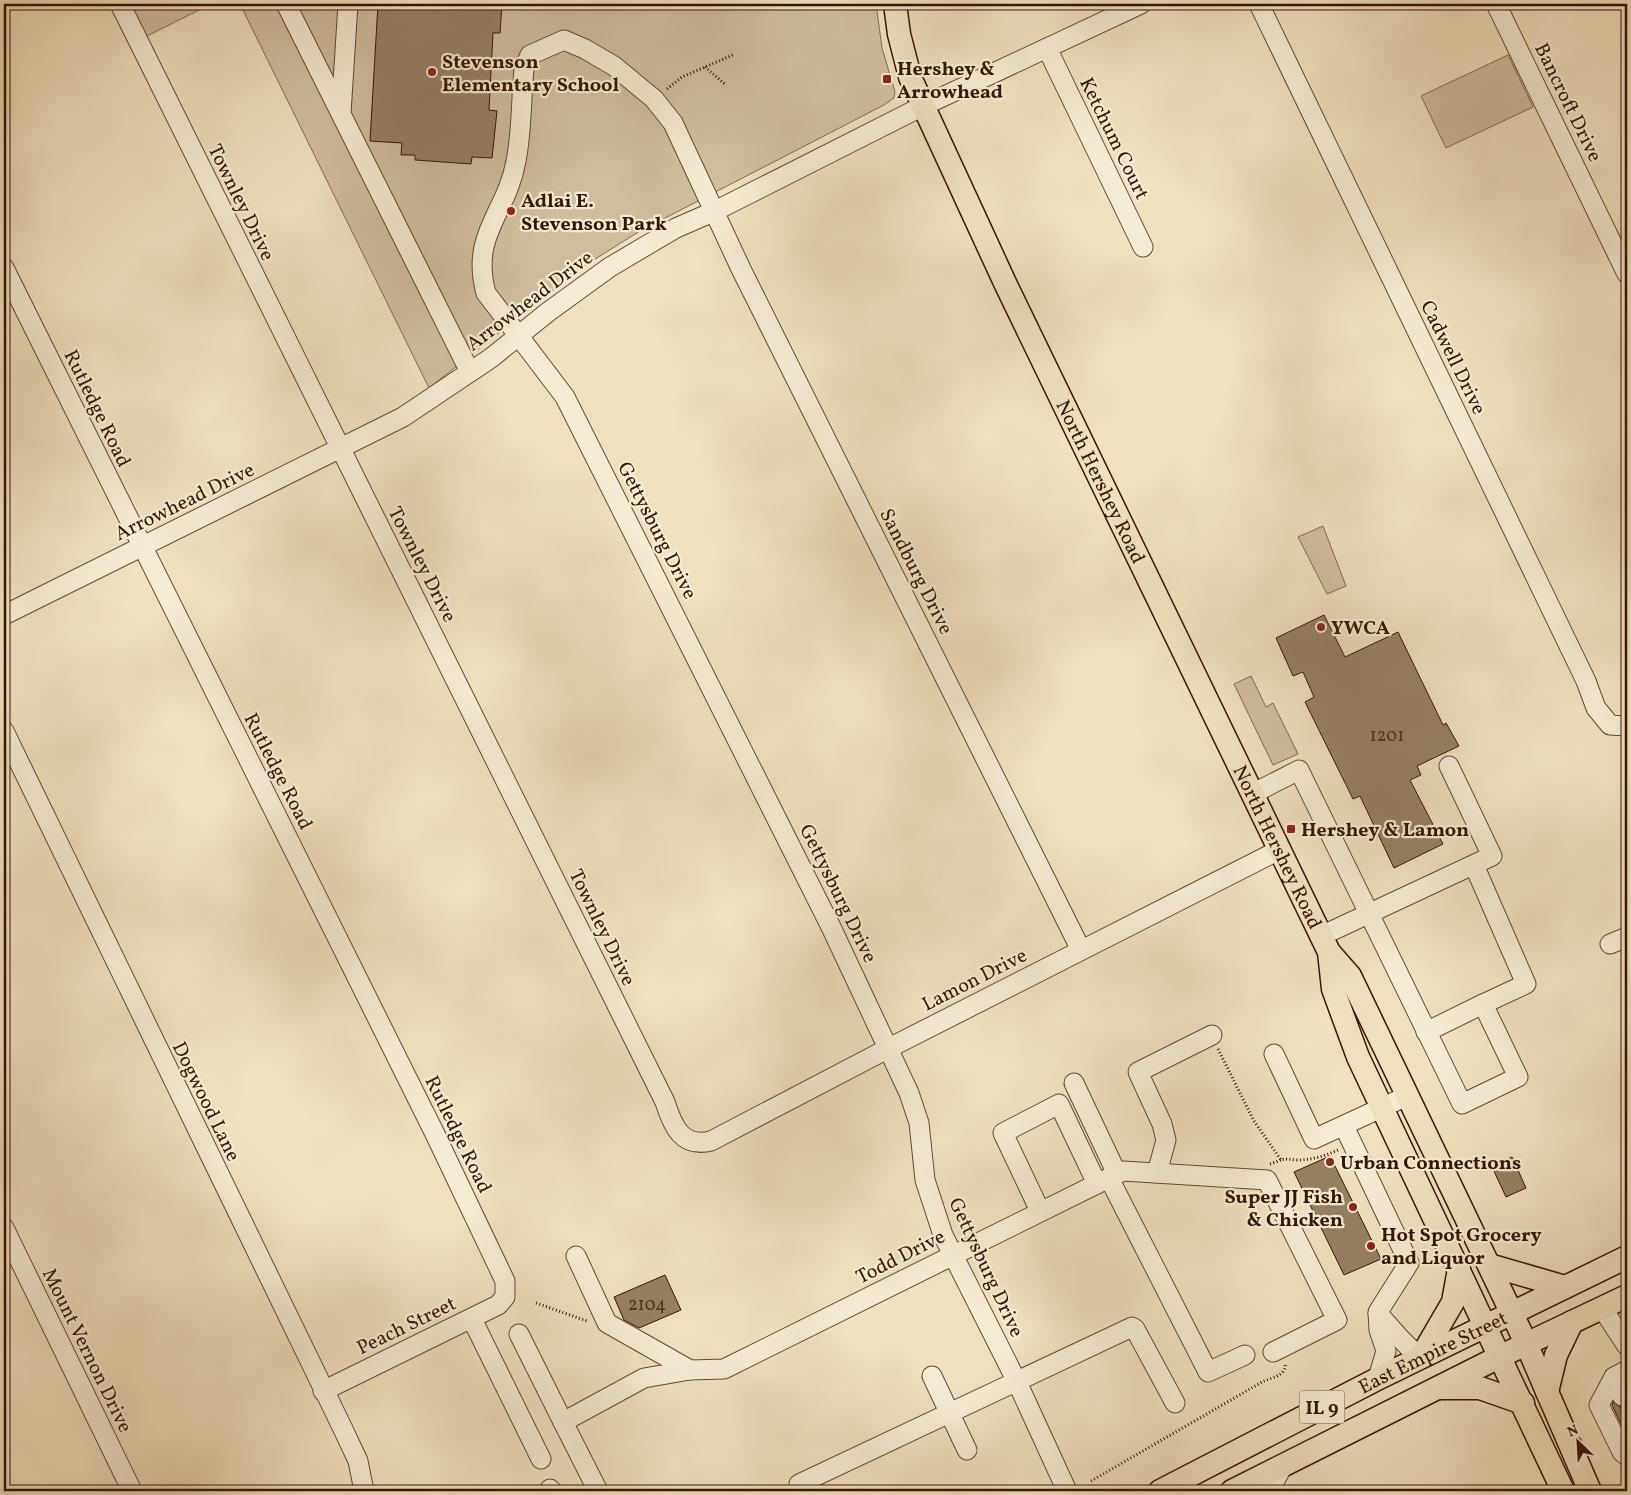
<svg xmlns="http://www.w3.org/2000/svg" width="1631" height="1495" viewBox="0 0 1631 1495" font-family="Vollkorn,serif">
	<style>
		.green { fill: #cfbe9e; stroke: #816a50 }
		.building { fill: #958064; stroke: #331602 }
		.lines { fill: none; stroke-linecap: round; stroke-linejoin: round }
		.minor-casing { stroke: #624931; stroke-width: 21 }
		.major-casing { stroke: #331602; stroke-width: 25 }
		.path { stroke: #331602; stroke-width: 3; stroke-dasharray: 1 2.5; stroke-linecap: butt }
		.minor { stroke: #f5ecd5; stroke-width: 19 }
		.major { stroke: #efe1be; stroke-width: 22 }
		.poi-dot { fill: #8f2418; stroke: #f5ecd5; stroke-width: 2 }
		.labels { text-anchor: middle; stroke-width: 4.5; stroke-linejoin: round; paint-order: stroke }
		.number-label { font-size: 18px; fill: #4c301a }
		.shield { fill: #f5ecd5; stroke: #6d5641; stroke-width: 1 }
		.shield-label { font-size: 19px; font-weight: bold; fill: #331602 }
		.poi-label { font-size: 20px; font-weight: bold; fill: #331602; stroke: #f5ecd5; text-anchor: start }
		.street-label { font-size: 20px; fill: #331602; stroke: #f5ecd5 }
	</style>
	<rect width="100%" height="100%" fill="#efe1be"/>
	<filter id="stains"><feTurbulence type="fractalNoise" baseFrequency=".004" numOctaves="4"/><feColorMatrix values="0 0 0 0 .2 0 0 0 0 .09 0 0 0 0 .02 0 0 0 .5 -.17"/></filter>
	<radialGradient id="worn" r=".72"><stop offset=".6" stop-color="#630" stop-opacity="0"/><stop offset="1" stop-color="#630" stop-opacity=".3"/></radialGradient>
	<g class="green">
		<path d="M 129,4 L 211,4 L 145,37 Z"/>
		<path d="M 240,4 L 876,4 L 882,48 L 895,92 L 894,98 L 884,105 L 640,231 L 584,266 L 429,388 Z"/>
		<path d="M 1508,55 L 1533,107 L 1446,148 L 1421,96 Z"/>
		<path d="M 1323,526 L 1346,586 L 1327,594 L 1298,537 Z"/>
		<path d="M 1251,676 L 1266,707 L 1273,703 L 1298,754 L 1273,765 L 1234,684 Z"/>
	</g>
	<g class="building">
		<path d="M 378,4 L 502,4 L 500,33 L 493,33 L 489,110 L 497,111 L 492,158 L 472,157 L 471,164 L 415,160 L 415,155 L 401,155 L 402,143 L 370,141 Z"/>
		<path d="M 1324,615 L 1345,657 L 1398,632 L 1443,725 L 1446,723 L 1459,746 L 1417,766 L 1421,775 L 1410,780 L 1443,844 L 1394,868 L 1360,796 L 1353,799 L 1305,702 L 1314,697 L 1303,672 L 1293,676 L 1276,638 Z"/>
		<path d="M 1330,1156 L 1381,1259 L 1344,1275 L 1294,1172 Z"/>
		<path d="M 1512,1157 L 1526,1188 L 1506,1197 L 1492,1167 Z"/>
		<path d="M 665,1275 L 681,1310 L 639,1328 L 624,1320 L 614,1297 Z"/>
		<path d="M 1613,1402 L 1620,1407 L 1627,1406 L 1627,1437 L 1612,1405 Z"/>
	</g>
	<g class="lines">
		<defs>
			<g id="minor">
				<path d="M 120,4 L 665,1102 C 673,1127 682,1148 711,1141 L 889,1048 L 1279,850"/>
				<path d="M 286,4 L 470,372"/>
				<path d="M 1259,4 L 1586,681 L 1596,708 L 1610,725 L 1627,726"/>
				<path d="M 1496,4 L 1627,274"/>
				<path d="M 1047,48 L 1143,247"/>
				<path d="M 341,113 L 348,4"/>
				<path d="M 4,268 L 435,1134 L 505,1281 L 505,1297 L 498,1305 L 323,1391"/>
				<path d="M 4,615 L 403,417 L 491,358 L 548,312 L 610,267 L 676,228 L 715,211 L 923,106 L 1141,4"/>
				<path d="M 4,731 L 343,1429 L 358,1461 L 364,1491"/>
				<path d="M 1252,794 L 1299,770 L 1462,1104 L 1518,1077 L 1483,1004 L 1526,984 L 1474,865"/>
				<path d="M 1321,936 L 1492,856 L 1449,766"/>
				<path d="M 1610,944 L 1627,937"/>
				<path d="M 1426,1032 L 1483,1004"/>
				<path d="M 1274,1054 L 1314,1139 L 1407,1096"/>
				<path d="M 1074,1083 L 1117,1174"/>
				<path d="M 1344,1126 L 1409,1263 L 1378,1312 L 1379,1330 L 1386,1351 L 1378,1378"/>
				<path d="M 1157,1173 L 1166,1140 L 1162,1124 L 1138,1072 L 1212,1035"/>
				<path d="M 1109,1178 L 1208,1372 L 1245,1355"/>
				<path d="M 1040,1211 L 1003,1133 L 1059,1104 L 1097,1184"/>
				<path d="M 4,1228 L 132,1491"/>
				<path d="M 576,1256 L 607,1323 L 690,1370"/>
				<path d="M 1602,1308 L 1627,1346"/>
				<path d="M 1378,1314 C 1395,1331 1401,1343 1421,1357"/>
				<path d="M 472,1319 L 541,1459"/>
				<path d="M 519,1334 L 563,1422 L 644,1378 L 690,1370 L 724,1369 L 1123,1171 L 1267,1180 L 1337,1320 L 1273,1352"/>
				<path d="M 1627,1370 L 1614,1377 L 1599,1405 L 1622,1452 L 1627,1456"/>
				<path d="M 932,1376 L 967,1450"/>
				<path d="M 1614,1377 L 1622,1396"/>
				<path d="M 563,1422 L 598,1491"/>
				<path d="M 799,1484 L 1132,1327 L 1135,1329 L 1175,1403"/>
				<path d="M 550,1489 L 552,1491"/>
				<path d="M 1067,1491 L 1017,1382 L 943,1235 L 925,1180 L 919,1123 L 909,1093 L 831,927 L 565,397 L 486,293 C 470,234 507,213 516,161 C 522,131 521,99 524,69 L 530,55 L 564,40 L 585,49 L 614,66 L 654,99 L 673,123 L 741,269 L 1081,950"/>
				<path d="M 1269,1491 L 1284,1464"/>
			</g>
			<g id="major">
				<path id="s1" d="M 895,4 L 899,34 L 910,77 L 1006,285 L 1329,952 L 1350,976 L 1526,1343 L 1590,1491"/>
				<path d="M 1329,952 L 1333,989 L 1358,1057 L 1563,1491"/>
				<path d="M 1489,1265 L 1565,1287"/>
				<path d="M 1421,1357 L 1453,1302 L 1459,1269"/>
				<path d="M 1440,1388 L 1480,1388 L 1523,1403"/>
				<path d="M 1547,1392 L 1556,1355 L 1572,1322"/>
				<path id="s2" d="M 1160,1491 L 1383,1376 L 1627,1257"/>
				<path d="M 1232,1491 L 1501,1356 L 1627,1296"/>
			</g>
		</defs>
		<use href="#minor" class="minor-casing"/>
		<use href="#major" class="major-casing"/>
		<g class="path">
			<path d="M 705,67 L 726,85"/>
			<path d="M 667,89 L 682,77 L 735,54"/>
			<path d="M 1218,1049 L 1254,1121 L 1281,1160 C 1288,1158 1291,1160 1297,1160 C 1312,1160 1325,1156 1338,1150"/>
			<path d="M 1270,1164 L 1281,1160"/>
			<path d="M 536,1303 L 587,1321"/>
			<path d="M 1091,1481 L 1262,1382 C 1272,1377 1287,1376 1285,1363"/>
		</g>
		<use href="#minor" class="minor"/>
		<use href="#major" class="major"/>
	</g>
	<g class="poi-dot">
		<circle cx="432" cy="72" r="5"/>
		<rect x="882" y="74" width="10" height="10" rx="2.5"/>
		<circle cx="511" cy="211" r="5"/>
		<circle cx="1321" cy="627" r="5"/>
		<rect x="1286" y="824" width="10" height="10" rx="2.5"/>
		<circle cx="1330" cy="1162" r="5"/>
		<circle cx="1353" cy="1207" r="5"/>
		<circle cx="1371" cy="1246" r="5"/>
	</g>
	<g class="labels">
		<g class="number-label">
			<text x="1387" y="741">1201</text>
			<text x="647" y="1310">2104</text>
		</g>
		<rect class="shield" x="1299.5" y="1390.5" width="45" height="33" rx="4"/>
		<g class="shield-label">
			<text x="1322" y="1414">IL 9</text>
		</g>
		<g class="poi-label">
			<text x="442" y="68">Stevenson<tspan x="442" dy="23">Elementary School</tspan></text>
			<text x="897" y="75">Hershey &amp;<tspan x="897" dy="23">Arrowhead</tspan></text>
			<text x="521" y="207">Adlai E.<tspan x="521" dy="23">Stevenson Park</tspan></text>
			<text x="1331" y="634">YWCA</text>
			<text x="1301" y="836">Hershey &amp; Lamon</text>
			<text x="1340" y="1169">Urban Connections</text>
			<text x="1343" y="1203" text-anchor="end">Super JJ Fish<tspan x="1343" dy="23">&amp; Chicken</tspan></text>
			<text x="1381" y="1241">Hot Spot Grocery<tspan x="1381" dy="23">and Liquor</tspan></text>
		</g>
		<g class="street-label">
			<text transform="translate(1569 102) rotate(64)" y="7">Bancroft Drive</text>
			<text transform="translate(1115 138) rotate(64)" y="7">Ketchum Court</text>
			<text transform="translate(242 202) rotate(64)" y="7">Townley Drive</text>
			<text transform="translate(529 300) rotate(-37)" y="7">Arrowhead Drive</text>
			<text transform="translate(1454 357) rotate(64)" y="7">Cadwell Drive</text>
			<text transform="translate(98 408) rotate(64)" y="7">Rutledge Road</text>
			<text dy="7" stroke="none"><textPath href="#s1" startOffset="522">North Hershey Road</textPath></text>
			<text transform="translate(184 501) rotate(-26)" y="7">Arrowhead Drive</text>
			<text transform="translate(658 530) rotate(63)" y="7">Gettysburg Drive</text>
			<text transform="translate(423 564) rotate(63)" y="7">Townley Drive</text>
			<text transform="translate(917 571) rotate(63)" y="7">Sandburg Drive</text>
			<text transform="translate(279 771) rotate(63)" y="7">Rutledge Road</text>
			<text dy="7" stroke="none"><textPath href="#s1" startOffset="928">North Hershey Road</textPath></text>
			<text transform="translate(839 893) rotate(64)" y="7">Gettysburg Drive</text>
			<text transform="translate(603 927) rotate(64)" y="7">Townley Drive</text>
			<text transform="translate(974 979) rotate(-27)" y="7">Lamon Drive</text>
			<text transform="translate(207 1101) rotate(64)" y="7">Dogwood Lane</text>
			<text transform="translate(459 1134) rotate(64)" y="7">Rutledge Road</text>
			<text transform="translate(900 1256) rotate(-27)" y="7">Todd Drive</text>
			<text transform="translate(987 1267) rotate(65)" y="7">Gettysburg Drive</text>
			<text transform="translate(406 1325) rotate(-26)" y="7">Peach Street</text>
			<text transform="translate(88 1350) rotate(64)" y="7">Mount Vernon Drive</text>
			<text dy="7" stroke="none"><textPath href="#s2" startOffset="306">East Empire Street</textPath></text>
		</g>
	</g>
	<rect width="1631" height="1495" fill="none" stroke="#efe1be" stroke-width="20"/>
	<rect x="5" y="5" width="1621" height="1485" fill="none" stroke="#331602" stroke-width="2.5"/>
	<rect x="10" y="10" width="1611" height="1475" fill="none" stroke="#331602"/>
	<g transform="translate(1578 1442) rotate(335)" stroke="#f5ecd5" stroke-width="4" paint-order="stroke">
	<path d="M0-4L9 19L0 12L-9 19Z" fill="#331602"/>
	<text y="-8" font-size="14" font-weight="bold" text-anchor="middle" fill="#331602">N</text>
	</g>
	<rect width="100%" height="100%" filter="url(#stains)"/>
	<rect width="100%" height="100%" fill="url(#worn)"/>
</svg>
